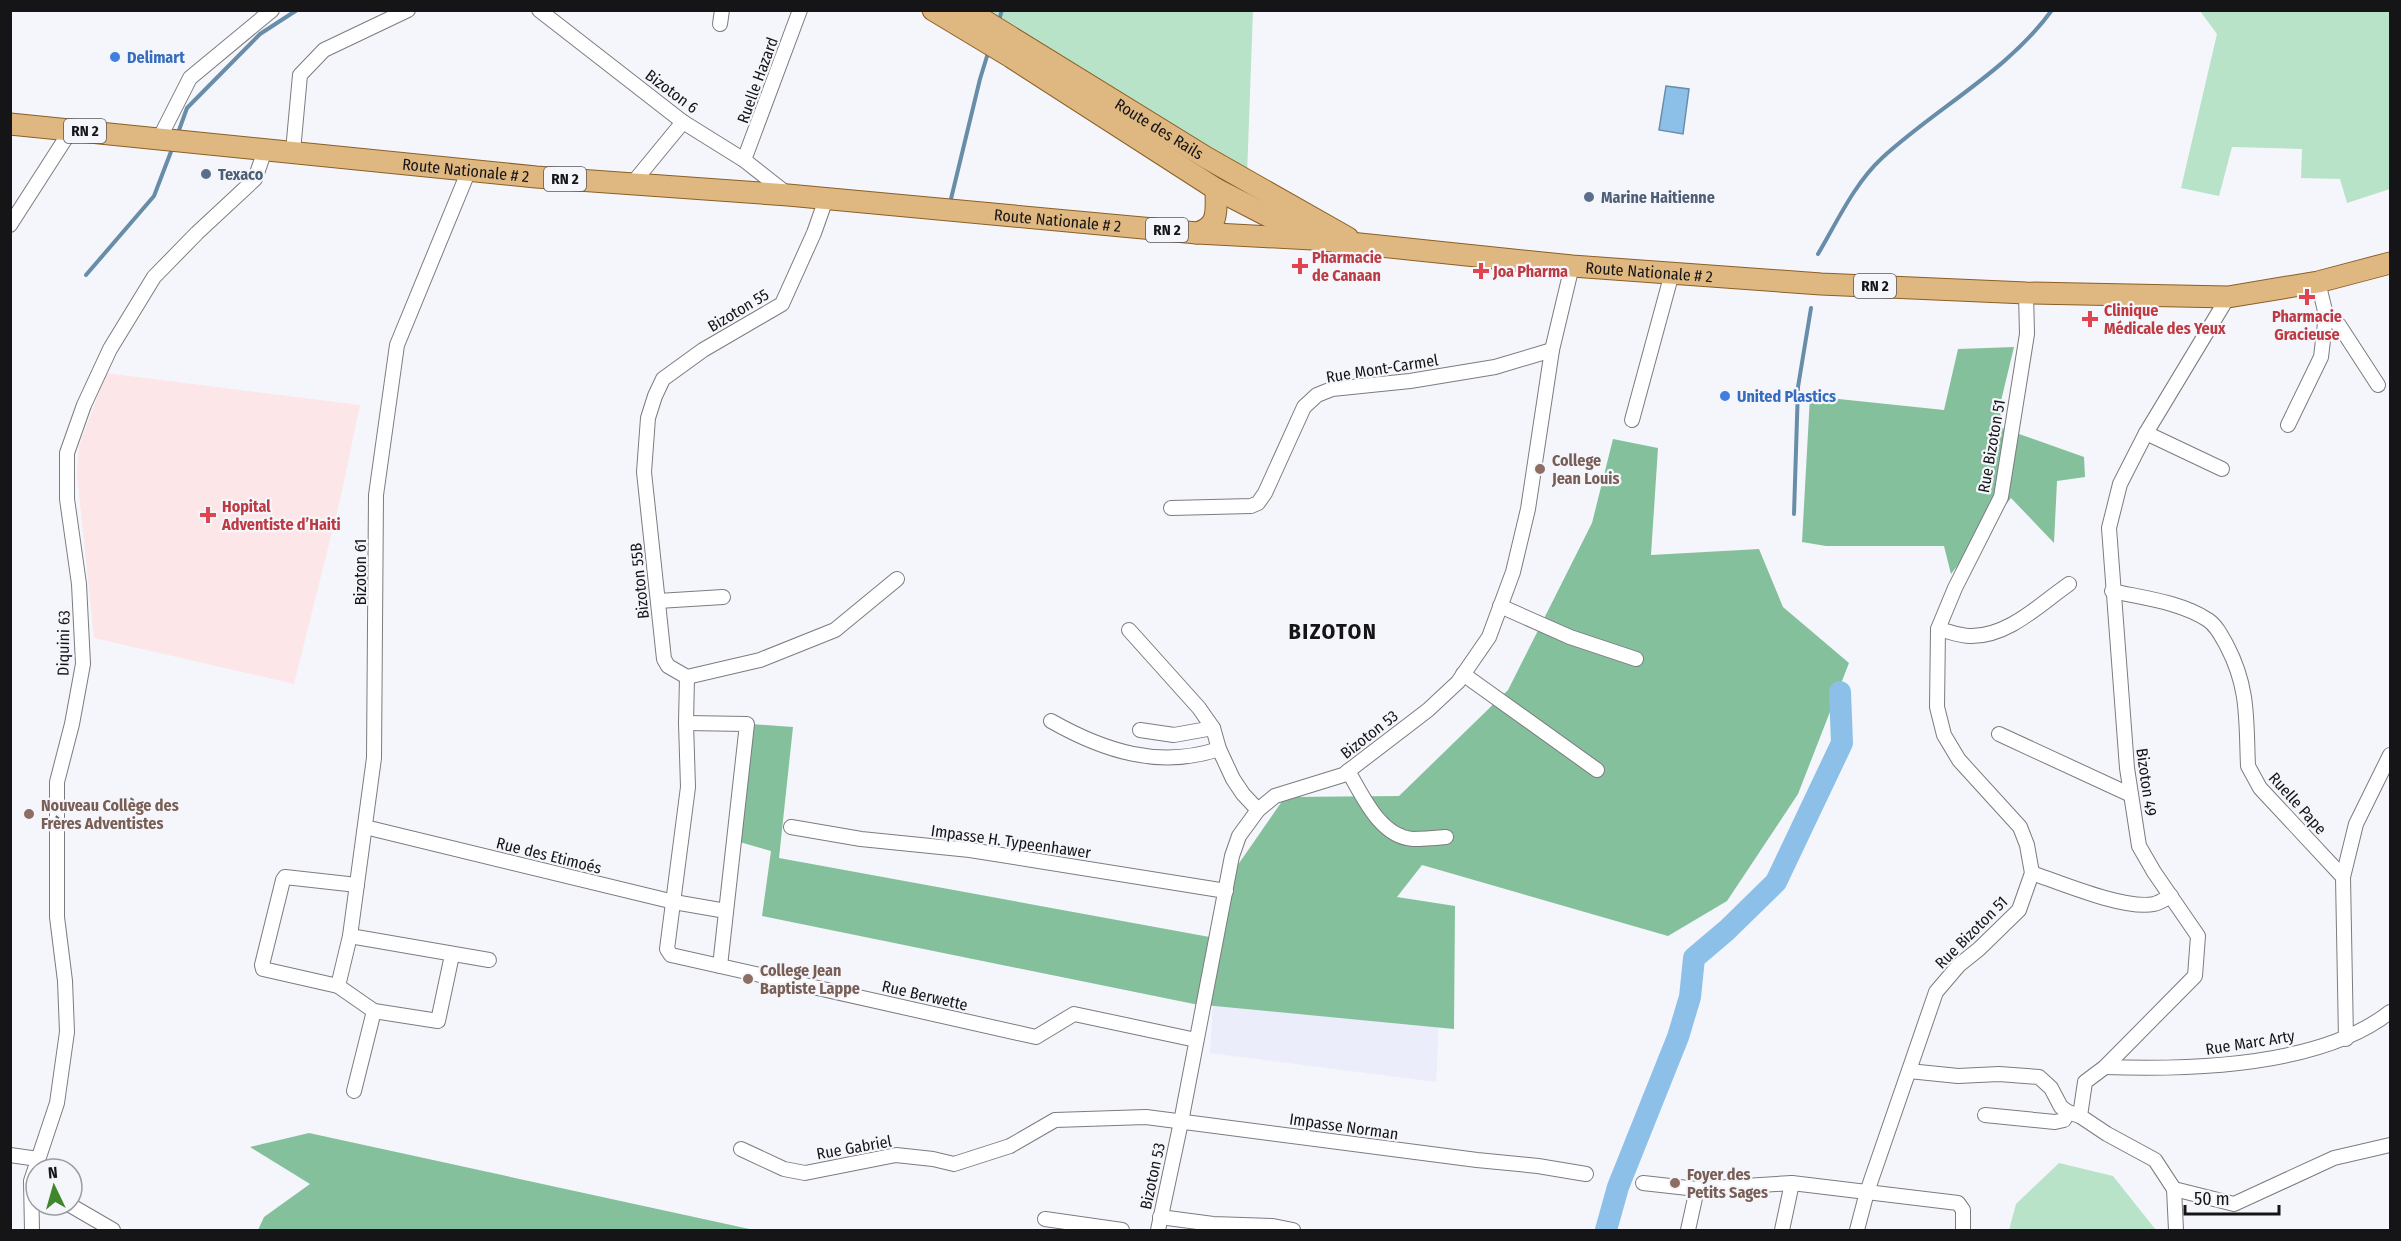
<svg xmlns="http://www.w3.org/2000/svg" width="2401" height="1241" viewBox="0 0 2401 1241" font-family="'Fira Sans Condensed',sans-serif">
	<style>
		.built { fill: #ebedfa }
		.medical { fill: #fce6e8 }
		.green { fill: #b9e3c8 }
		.forest { fill: #85c09c }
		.water { fill: #8cc0e8; stroke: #688da9; stroke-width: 1.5 }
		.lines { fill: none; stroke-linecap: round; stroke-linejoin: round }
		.stream { stroke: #688da9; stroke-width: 4 }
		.river { stroke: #8cc0e8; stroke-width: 22 }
		.street-casing { stroke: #7b7c80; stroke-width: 16 }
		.primary-casing { stroke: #8b5f25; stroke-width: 23 }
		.street { stroke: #fff; stroke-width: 14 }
		.primary { stroke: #dfb780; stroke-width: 21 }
		.shop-dot { fill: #3f7fe0; stroke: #f5f6fb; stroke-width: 2 }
		.service-dot { fill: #5c6f8a; stroke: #f5f6fb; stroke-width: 2 }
		.health-dot { fill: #e0444e; stroke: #f5f6fb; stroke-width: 2 }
		.education-dot { fill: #8d6e63; stroke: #f5f6fb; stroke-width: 2 }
		.labels { text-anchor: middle; stroke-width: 4.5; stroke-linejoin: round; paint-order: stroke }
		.shield { fill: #f5f6fb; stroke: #58585b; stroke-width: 1.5 }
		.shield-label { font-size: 15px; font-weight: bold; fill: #151517 }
		.shop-label { font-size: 16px; font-weight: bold; fill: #366cbe; stroke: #f5f6fb; text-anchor: start }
		.street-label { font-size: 16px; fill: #151517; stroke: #f5f6fb }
		.service-label { font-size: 16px; font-weight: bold; fill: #4e5e75; stroke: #f5f6fb; text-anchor: start }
		.health-label { font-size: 16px; font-weight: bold; fill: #be3a42; stroke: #f5f6fb; text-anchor: start }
		.education-label { font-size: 16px; font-weight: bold; fill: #785e54; stroke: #f5f6fb; text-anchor: start }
		.district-label { font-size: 22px; font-weight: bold; letter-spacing: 1.5px; fill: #151517; stroke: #f5f6fb }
	</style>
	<rect width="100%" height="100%" fill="#f5f6fb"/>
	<path class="built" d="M 1216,956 L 1441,981 L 1436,1082 L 1210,1053 Z"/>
	<path class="medical" d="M 106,373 L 360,405 L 340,500 L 294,684 L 94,638 L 77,474 L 79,446 Z"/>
	<g class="green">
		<path d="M 985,11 L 1253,11 L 1247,176 Z"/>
		<path d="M 2200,11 L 2390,11 L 2390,189 L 2347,203 L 2340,179 L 2301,178 L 2302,149 L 2232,147 L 2219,196 L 2181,188 L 2217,34 Z"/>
		<path d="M 2059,1163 L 2113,1176 L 2156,1230 L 2009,1230 L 2016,1204 Z"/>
	</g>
	<g class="forest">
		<path d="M 2014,347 L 2000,405 L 2002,428 L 2084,457 L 2085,477 L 2057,481 L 2054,543 L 2011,498 L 1951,574 L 1944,546 L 1826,546 L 1802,542 L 1810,396 L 1944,410 L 1958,349 Z"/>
		<path d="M 1613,439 L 1658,448 L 1651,555 L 1759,549 L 1783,607 L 1849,663 L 1798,794 L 1727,901 L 1668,936 L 1422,865 L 1397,897 L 1455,906 L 1454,1029 L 1194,1004 L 762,916 L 771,851 L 736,841 L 751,724 L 793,727 L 779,858 L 1215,938 L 1226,882 L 1285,797 L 1399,796 L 1508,690 L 1592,523 Z"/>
		<path d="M 309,1133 L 754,1230 L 258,1230 L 264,1217 L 310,1184 L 250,1147 Z"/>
	</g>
	<path class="water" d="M 1666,86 L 1689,89 L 1683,134 L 1659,130 Z"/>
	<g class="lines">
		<g class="stream">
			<path d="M 999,20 L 1002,10"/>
			<path d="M 178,133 L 187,108 L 260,34 L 297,10"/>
			<path d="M 950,203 L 980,79 L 988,53"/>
			<path d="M 1818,254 C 1837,222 1854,184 1882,158 C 1936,108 2008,71 2052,10"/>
			<path d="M 86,275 L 154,196 L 172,149"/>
			<path d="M 1794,514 L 1798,387 L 1811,308"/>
		</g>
		<path class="river" d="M 1606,1230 L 1618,1187 L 1678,1037 L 1690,997 L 1694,958 L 1727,930 L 1776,882 L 1842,743 L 1840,692"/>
		<defs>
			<g id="street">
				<path d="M 539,10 L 683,122 L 744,160 L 786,193"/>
				<path d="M 720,24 L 722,10"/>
				<path d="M 159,139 L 190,78 L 272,10"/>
				<path d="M 293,151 L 300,75 L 324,50 L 408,10"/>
				<path d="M 744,160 L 800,10"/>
				<path d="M 632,184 L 683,122"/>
				<path d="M 826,199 L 814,233 L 782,304 L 703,350 L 663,379 L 655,396 L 648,418 L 644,472 L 664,659 L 668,666 L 687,677 L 760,660 L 835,630 L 897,579"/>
				<path d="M 10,225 L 71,130"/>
				<path d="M 2326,315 L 2339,325 L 2378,385"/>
				<path d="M 1632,420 L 1672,273"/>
				<path d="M 2288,425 L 2321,357 L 2326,315 L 2318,282"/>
				<path d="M 2146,433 L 2222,469"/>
				<path d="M 1171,508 L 1251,506 L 1258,503 L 1265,493 L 1304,407 L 1317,395 L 1332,389 L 1410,381 L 1495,367 L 1552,350"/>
				<path d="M 2112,591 C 2143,598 2181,602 2208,620 C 2217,626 2222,637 2227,646 C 2249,688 2246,720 2248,766 L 2260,788 L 2343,877 L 2346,1039"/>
				<path d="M 658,601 L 723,597"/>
				<path d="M 1500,606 L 1570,637 L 1636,659"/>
				<path d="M 1938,629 C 1948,631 1960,636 1970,636 C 2008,637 2040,604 2069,584"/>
				<path d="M 1129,630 L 1199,708 L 1213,728 L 1219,749 L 1233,779 L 1243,794 L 1258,810"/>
				<path d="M 1463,674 L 1597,770"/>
				<path d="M 687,677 L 686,723 L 688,787 L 667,949 L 671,955 L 1036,1037 L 1074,1014 L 1196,1040"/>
				<path d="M 1051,721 C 1104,751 1159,769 1219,749"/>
				<path d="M 686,723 L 747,724 L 720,966"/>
				<path d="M 1140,730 L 1174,735 L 1213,728"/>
				<path d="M 1999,734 L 2131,795"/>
				<path d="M 1348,771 C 1363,796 1380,837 1413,839 C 1424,839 1435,838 1446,837"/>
				<path d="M 365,827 L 674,902 L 726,911"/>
				<path d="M 791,827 L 861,839 L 970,850 L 1226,891"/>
				<path d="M 2032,873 C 2061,883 2125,910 2154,904 C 2159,903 2165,899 2171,896"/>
				<path d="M 2343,877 L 2356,824 L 2390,755"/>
				<path d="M 357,885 L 285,877 L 283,880 L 262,965 L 263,969 L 338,986 L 374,1011 L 438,1021 L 452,955"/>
				<path d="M 350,936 L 489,960"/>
				<path d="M 338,986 L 350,936 L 374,758 L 376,495 L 397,345 L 469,170"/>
				<path d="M 2105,1067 C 2191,1070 2320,1067 2390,1012"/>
				<path d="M 1909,1071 L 1958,1076 L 1999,1074 L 2039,1077 L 2051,1088 L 2061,1107 L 2068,1112 L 2080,1116"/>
				<path d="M 354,1091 L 374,1011"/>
				<path d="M 1985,1115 L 2055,1122 L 2064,1120 L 2068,1112"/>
				<path d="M 741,1149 L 784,1169 L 805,1173 L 896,1155 L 933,1159 L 954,1164 L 1010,1146 L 1055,1120 L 1146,1117 L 1477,1160 L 1538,1166 L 1586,1174"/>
				<path d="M 10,1155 L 38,1159"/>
				<path d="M 1643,1183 L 1697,1189"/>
				<path d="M 2174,1189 L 2155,1160 L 2107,1134 L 2080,1116 L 2085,1082 L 2105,1067 L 2195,976 L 2198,936 L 2154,872 L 2139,846 L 2127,768 L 2109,528 L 2120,484 L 2146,433 L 2228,297"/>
				<path d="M 2174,1189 L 2234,1204 L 2334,1158 L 2390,1145"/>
				<path d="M 2174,1189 L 2176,1230"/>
				<path d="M 70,1205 L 113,1230"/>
				<path d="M 1160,1217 L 1213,1224 L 1273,1226 L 1293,1230"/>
				<path d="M 1045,1219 L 1122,1230"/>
				<path d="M 32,1230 L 31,1181 L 57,1103 L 67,1032 L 65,981 L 57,917 L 57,782 L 72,724 L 83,664 L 79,584 L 67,499 L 67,453 L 84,405 L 110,349 L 154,277 L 197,233 L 255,179 L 265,150"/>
				<path d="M 1158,1230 L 1181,1122 L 1232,856 L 1239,836 L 1258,810 L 1275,796 L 1343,775 L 1428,710 L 1458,682 L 1489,637 L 1513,572 L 1528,509 L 1552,350 L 1572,266"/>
				<path d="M 1688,1230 L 1697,1189 L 1792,1183 L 1958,1203 L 1963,1210 L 1963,1230"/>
				<path d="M 1782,1230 L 1792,1183"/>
				<path d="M 1857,1230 L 1867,1192 L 1936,992 L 1959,965 L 1979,949 L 2019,910 L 2032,873 L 2027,845 L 2020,827 L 1959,760 L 1944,735 L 1937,707 L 1938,629 L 1955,588 L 2001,497 L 2027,334 L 2026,293"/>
			</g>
			<g id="primary">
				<path d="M 933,10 L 1011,57 L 1216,189 L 1305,235"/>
				<path id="s1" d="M 967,10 L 1207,158 L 1348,238"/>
				<path id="s2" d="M 10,124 L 536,177 L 788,195 L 1197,233 L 1312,239 L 1572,266 L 1821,284 L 2026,293 L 2228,297 L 2318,282 L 2390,263"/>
				<path d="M 1197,233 C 1220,226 1216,210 1216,189"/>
			</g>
		</defs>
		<use href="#street" class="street-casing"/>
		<use href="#primary" class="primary-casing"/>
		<use href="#street" class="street"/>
		<use href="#primary" class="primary"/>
	</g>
	<g class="shop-dot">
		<circle cx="115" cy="57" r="6"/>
		<circle cx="1725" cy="396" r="6"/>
	</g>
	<g class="service-dot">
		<circle cx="206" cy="174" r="6"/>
		<circle cx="1589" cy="197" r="6"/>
	</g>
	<g class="health-dot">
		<path d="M1297 257h6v6h6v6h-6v6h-6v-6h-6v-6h6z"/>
		<path d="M1478 262h6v6h6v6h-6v6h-6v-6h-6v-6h6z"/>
		<path d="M2304 288h6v6h6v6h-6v6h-6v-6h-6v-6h6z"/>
		<path d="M2087 310h6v6h6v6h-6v6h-6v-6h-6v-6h6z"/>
		<path d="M205 506h6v6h6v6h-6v6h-6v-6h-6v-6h6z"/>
	</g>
	<g class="education-dot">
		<circle cx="1540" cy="469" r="6"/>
		<circle cx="29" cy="814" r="6"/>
		<circle cx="748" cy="979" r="6"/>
		<circle cx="1675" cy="1183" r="6"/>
	</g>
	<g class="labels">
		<g class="shield">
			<rect x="64" y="119" width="42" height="24" rx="4.5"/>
			<rect x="544" y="167" width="42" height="24" rx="4.5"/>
			<rect x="1146" y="218" width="42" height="24" rx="4.5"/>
			<rect x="1854" y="274" width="42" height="24" rx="4.5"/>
		</g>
		<g class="shield-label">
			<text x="85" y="136">RN 2</text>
			<text x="565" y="184">RN 2</text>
			<text x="1167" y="235">RN 2</text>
			<text x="1875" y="291">RN 2</text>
		</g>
		<g class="shop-label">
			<text x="127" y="63">Delimart</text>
			<text x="1737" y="402">United Plastics</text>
		</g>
		<g class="street-label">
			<text transform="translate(757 80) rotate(-70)" y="6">Ruelle Hazard</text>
			<text transform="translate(672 91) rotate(37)" y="6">Bizoton 6</text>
			<text dy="6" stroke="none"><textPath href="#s1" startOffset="226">Route des Rails</textPath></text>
			<text dy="6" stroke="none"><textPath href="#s2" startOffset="458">Route Nationale # 2</textPath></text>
			<text dy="6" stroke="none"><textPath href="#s2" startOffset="1052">Route Nationale # 2</textPath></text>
			<text dy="6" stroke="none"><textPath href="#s2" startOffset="1646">Route Nationale # 2</textPath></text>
			<text transform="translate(738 310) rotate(-31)" y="6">Bizoton 55</text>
			<text transform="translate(1382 368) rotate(-9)" y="6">Rue Mont-Carmel</text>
			<text transform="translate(1991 446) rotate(-80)" y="6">Rue Bizoton 51</text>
			<text transform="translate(360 572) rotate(-90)" y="6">Bizoton 61</text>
			<text transform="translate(639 581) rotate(-96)" y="6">Bizoton 55B</text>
			<text transform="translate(63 643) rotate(-89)" y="6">Diquini 63</text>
			<text transform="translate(1369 734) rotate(-38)" y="6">Bizoton 53</text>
			<text transform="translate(2147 782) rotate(82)" y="6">Bizoton 49</text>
			<text transform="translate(2298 803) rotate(48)" y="6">Ruelle Pape</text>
			<text transform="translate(1011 841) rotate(8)" y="6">Impasse H. Typeenhawer</text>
			<text transform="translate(549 855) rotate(14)" y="6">Rue des Etimoés</text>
			<text transform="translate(1971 932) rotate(-45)" y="6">Rue Bizoton 51</text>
			<text transform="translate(925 995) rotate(13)" y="6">Rue Berwette</text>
			<text transform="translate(2250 1042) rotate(-9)" y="6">Rue Marc Arty</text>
			<text transform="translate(1344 1126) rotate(8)" y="6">Impasse Norman</text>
			<text transform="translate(854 1147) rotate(-10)" y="6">Rue Gabriel</text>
			<text transform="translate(1152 1176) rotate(-78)" y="6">Bizoton 53</text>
		</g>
		<g class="service-label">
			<text x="218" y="180">Texaco</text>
			<text x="1601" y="203">Marine Haitienne</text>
		</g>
		<g class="health-label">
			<text x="1312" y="263">Pharmacie<tspan x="1312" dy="18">de Canaan</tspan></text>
			<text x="1493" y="277">Joa Pharma</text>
			<text x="2104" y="316">Clinique<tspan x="2104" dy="18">Médicale des Yeux</tspan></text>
			<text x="2307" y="322" text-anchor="middle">Pharmacie<tspan x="2307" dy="18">Gracieuse</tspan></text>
			<text x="222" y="512">Hopital<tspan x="222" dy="18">Adventiste d’Haiti</tspan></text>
		</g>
		<g class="education-label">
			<text x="1552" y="466">College<tspan x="1552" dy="18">Jean Louis</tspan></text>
			<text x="41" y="811">Nouveau Collège des<tspan x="41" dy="18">Frères Adventistes</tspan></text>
			<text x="760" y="976">College Jean<tspan x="760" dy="18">Baptiste Lappe</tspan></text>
			<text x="1687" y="1180">Foyer des<tspan x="1687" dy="18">Petits Sages</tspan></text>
		</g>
		<g class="district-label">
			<text x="1333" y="639">BIZOTON</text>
		</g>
	</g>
	<rect width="2401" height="1241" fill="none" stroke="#151517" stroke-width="24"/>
	<g transform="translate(54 1187) rotate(355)"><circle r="28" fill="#f5f6fb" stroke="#9b9ca0" stroke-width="1.5"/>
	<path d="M0-4.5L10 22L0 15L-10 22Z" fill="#40862b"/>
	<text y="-9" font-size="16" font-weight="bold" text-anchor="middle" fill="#151517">N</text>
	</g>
	<path d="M2185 1205v9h94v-9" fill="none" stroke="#151517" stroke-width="3"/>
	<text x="2194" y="1205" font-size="18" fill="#151517" stroke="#f5f6fb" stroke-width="4.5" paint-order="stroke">50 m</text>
</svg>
